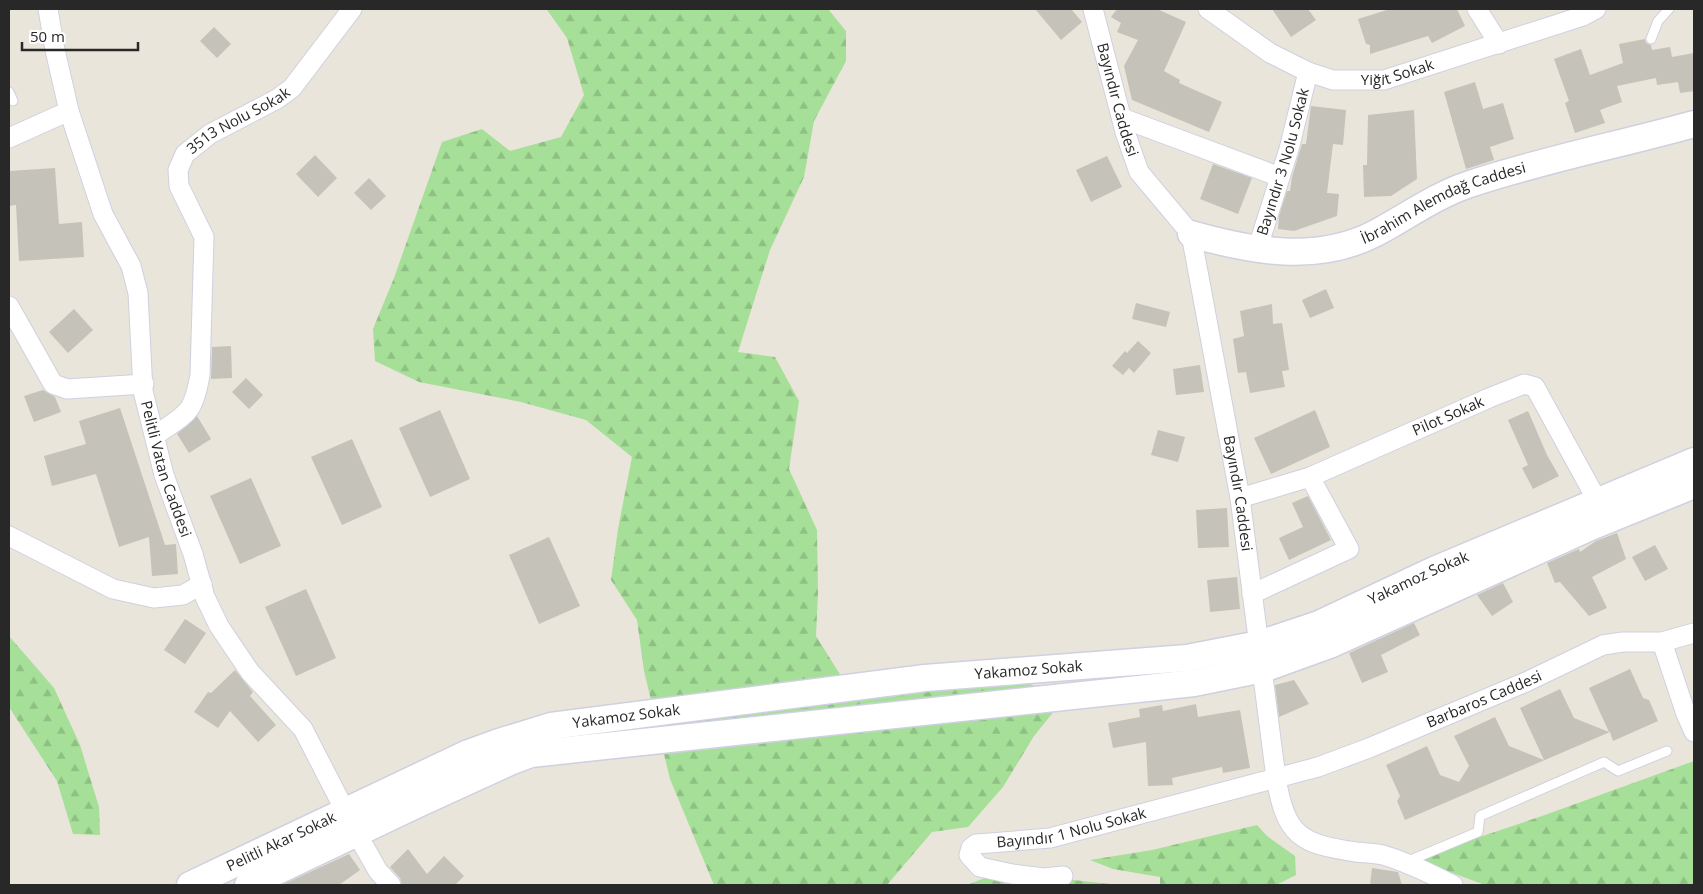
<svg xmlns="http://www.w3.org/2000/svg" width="1703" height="894" viewBox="0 0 1703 894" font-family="'Open Sans',sans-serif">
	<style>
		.forest { fill: url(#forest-firs) }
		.building { fill: #c5c2b9 }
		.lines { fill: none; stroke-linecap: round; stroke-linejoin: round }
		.lane-casing { stroke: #cfd0e0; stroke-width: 11 }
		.street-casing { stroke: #cfd0e0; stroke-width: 21 }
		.secondary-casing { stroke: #cfd0e0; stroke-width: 29 }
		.lane { stroke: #fff; stroke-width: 9 }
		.street { stroke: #fff; stroke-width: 19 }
		.secondary { stroke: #fff; stroke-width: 26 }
		.labels { text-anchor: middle; stroke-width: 4.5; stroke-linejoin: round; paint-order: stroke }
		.street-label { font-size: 15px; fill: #282828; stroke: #fff }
	</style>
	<defs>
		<pattern id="forest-firs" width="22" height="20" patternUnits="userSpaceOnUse" patternTransform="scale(1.25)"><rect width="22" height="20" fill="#a5df98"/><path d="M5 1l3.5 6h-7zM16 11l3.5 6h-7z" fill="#8ebf83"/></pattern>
	</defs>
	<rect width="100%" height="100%" fill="#eae5da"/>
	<g class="forest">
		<path d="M 541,9 L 828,9 L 846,31 L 846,61 L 814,121 L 804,177 L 770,250 L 738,352 L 775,357 L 799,401 L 789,469 L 817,530 L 818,593 L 816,636 L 846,684 L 1023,681 L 1064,699 L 1034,736 L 1003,787 L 968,827 L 932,832 L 887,885 L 714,885 L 670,779 L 644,671 L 637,620 L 611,580 L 618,529 L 632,457 L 586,420 L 521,402 L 419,382 L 375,361 L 373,329 L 394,278 L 442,142 L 482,129 L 510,151 L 561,137 L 584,95 L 567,38 L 547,10 Z"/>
		<path d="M 9,636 L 54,688 L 80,745 L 99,807 L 100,835 L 73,834 L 57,781 L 9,707 Z"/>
		<path d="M 1694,761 L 1694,885 L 1485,885 L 1418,860 L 1438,851 L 1542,816 Z"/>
		<path d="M 1257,825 L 1267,836 L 1295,856 L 1296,875 L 1276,885 L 1160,885 L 1160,877 L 1113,869 L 1090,860 L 1152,850 Z"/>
		<path d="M 1026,875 L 1120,885 L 1018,885 Z"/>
		<path d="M 1005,876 L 1004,885 L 967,885 L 987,877 Z"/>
	</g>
	<g class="building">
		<path d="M 1035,9 L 1071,9 L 1082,22 L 1061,40 Z"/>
		<path d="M 1117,9 L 1157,9 L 1186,22 L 1164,71 L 1180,80 L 1179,83 L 1222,102 L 1209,132 L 1132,100 L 1124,66 L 1138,40 L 1117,32 L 1121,23 L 1111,17 Z"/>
		<path d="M 1272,9 L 1308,9 L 1316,20 L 1291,37 Z"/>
		<path d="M 1390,9 L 1457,9 L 1465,26 L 1432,43 L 1428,36 L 1370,54 L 1370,45 L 1366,44 L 1358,19 Z"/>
		<path d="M 214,27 L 231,44 L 217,58 L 200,41 Z"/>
		<path d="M 1645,39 L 1646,43 L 1651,45 L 1652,50 L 1670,47 L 1672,57 L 1694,53 L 1694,91 L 1680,93 L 1678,82 L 1657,85 L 1656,78 L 1617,86 L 1622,102 L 1600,110 L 1605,123 L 1575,133 L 1565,103 L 1569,101 L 1554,59 L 1581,49 L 1590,75 L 1623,63 L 1619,44 Z"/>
		<path d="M 1475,82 L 1483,109 L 1503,103 L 1514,139 L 1490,147 L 1494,160 L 1466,169 L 1444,92 Z"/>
		<path d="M 1311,106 L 1346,110 L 1343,145 L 1333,144 L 1327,193 L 1339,194 L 1337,216 L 1294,231 L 1278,229 L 1279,216 L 1287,191 L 1290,191 L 1292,177 L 1302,144 L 1306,144 Z"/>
		<path d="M 1414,110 L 1417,179 L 1391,196 L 1364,197 L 1363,165 L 1367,165 L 1368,115 Z"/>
		<path d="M 315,155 L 337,178 L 318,197 L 296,174 Z"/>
		<path d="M 1107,156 L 1122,187 L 1091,202 L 1076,170 Z"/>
		<path d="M 1213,164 L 1252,178 L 1238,214 L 1200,199 Z"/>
		<path d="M 55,168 L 59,224 L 82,222 L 84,257 L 19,261 L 16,205 L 9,206 L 9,171 Z"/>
		<path d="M 369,178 L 386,196 L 371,210 L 354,193 Z"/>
		<path d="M 1326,289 L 1334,308 L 1310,318 L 1302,300 Z"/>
		<path d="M 1136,303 L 1170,312 L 1166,327 L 1132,319 Z"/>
		<path d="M 1272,304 L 1273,324 L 1282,323 L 1289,370 L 1282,371 L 1285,387 L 1250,393 L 1246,372 L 1238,373 L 1233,339 L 1244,336 L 1240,311 Z"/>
		<path d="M 74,309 L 93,330 L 68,353 L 49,332 Z"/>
		<path d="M 1138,341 L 1151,353 L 1134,373 L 1129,368 L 1123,375 L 1112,366 L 1125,351 L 1127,353 Z"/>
		<path d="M 231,346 L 232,378 L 211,379 L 212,347 Z"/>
		<path d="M 1200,365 L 1204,392 L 1176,395 L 1173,369 Z"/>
		<path d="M 246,378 L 263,395 L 249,409 L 232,392 Z"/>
		<path d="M 43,390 L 55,397 L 61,412 L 34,422 L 24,396 Z"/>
		<path d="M 120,408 L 165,545 L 176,544 L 178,574 L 152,576 L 149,537 L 119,547 L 96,474 L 52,486 L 44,456 L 86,444 L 79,421 Z"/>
		<path d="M 440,410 L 470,479 L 430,497 L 399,428 Z"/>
		<path d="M 1315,410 L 1330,447 L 1271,474 L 1254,438 Z"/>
		<path d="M 1528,411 L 1547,455 L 1559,476 L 1533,489 L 1522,468 L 1528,465 L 1508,420 Z"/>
		<path d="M 197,416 L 211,439 L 189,453 L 177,434 Z"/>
		<path d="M 1158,430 L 1185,437 L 1178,462 L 1151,455 Z"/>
		<path d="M 352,439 L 382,507 L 342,525 L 311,457 Z"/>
		<path d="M 251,478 L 281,546 L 240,564 L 210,496 Z"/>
		<path d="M 1308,496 L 1331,540 L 1289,560 L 1279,538 L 1303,527 L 1292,503 Z"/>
		<path d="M 1227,508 L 1229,547 L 1198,548 L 1196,510 Z"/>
		<path d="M 1617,533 L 1626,559 L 1592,577 L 1607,608 L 1589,616 L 1560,582 L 1555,583 L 1547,563 L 1579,549 L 1580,552 L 1596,541 Z"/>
		<path d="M 549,537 L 580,606 L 539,624 L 509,555 Z"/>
		<path d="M 1655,545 L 1668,569 L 1645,581 L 1632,557 Z"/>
		<path d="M 1237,577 L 1240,609 L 1210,612 L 1207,580 Z"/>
		<path d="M 1503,583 L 1513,602 L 1492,616 L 1477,595 Z"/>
		<path d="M 306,589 L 336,658 L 296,676 L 265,607 Z"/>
		<path d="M 185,619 L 206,633 L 185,664 L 164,650 Z"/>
		<path d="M 1414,623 L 1420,635 L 1381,655 L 1388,672 L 1362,683 L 1349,653 Z"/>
		<path d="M 1630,669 L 1643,698 L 1649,700 L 1658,721 L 1613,741 L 1610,732 L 1405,820 L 1397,801 L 1400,796 L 1386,765 L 1427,746 L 1440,775 L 1459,782 L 1469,766 L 1454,736 L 1495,717 L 1509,746 L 1544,760 L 1520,708 L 1560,689 L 1574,718 L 1609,732 L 1589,688 Z"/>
		<path d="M 235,670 L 253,692 L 250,696 L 276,725 L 258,742 L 230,711 L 218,728 L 194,712 L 208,692 L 211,693 Z"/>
		<path d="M 1294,680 L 1309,704 L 1279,717 L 1275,685 Z"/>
		<path d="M 1196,704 L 1198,717 L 1240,710 L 1250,768 L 1223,773 L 1222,767 L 1172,778 L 1173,785 L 1148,786 L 1146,742 L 1113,748 L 1108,723 L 1140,717 L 1139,709 L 1162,705 L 1163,711 Z"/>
		<path d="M 408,849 L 427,874 L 444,856 L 464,876 L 455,885 L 402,885 L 400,878 L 390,867 Z"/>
		<path d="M 349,854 L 360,870 L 339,885 L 282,885 Z"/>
		<path d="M 1372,868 L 1398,872 L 1402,885 L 1370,885 Z"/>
	</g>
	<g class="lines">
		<defs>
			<g id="lane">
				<path d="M 1651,39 L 1658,21 L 1669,9"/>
				<path d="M 9,92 L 13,101"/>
				<path d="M 1406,862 L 1478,832 L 1480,816 L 1604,762 L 1618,771 L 1667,751"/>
			</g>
			<g id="street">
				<path id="s1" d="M 48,9 L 55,50 L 69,111 L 103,214 L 131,266 L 138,293 L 143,391 L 164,475 L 193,554 L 205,597 L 219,626 L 250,672 L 303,729 L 357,834 L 378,871 L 391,885"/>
				<path id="s2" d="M 1093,9 L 1125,132 L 1139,172 L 1191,234 L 1240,498 L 1276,778 C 1286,836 1300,844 1356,852 C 1365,853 1374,853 1383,855 C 1407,862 1431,874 1453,885"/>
				<path id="s3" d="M 1208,9 L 1270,53 L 1308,72 L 1333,80 L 1384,80 L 1583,16 L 1596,9"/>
				<path d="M 1477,9 L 1499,44"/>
				<path d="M 1122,118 L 1280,177"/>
				<path d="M 9,138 L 69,111"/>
				<path id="s4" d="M 1257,250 L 1289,149 L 1308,72"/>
				<path d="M 9,306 L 53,384 L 67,389 L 144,384"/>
				<path id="s5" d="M 156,435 C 187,413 193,415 200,375 L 204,237 L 179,186 L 178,170 L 185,154 L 210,134 L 277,99 L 292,88 L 352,9"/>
				<path id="s6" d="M 1240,498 L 1310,477 L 1489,398 L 1524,384 L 1535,387 L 1598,502"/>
				<path d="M 9,536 L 113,589 L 154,598 L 183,595 L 202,584"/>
				<path d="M 1252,594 L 1349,549 L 1310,477"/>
				<path d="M 1662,642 L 1686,714 L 1694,732"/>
				<path id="s7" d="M 1063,876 L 1044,878 L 1012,874 L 980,867 L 969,855 L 971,848 L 976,844 L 990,843 L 1050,838 L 1318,767 L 1369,748 L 1526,682 L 1603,645 L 1623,642 L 1662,642 L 1694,633"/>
			</g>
			<g id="secondary">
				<path id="s8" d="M 1191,234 C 1251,251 1317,264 1376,233 C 1406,217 1435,196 1467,185 C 1541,160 1619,145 1694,124"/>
				<path id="s9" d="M 190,885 L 466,754 L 499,742 L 551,726 L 925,678 L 1187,658 L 1259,644 L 1319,624 L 1434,570 L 1694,461"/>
				<path d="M 248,885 L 416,805 L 512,761 L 531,754 L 1194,683 L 1263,669 L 1332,644 L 1593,526 L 1694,485"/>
			</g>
		</defs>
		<use href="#lane" class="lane-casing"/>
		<use href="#street" class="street-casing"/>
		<use href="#secondary" class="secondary-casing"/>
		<use href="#lane" class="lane"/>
		<use href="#street" class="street"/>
		<use href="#secondary" class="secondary"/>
	</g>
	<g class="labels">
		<g class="street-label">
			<text dy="5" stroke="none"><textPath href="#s3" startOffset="210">Yiğit Sokak</textPath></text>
			<text dy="5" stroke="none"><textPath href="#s2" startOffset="94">Bayındır Caddesi</textPath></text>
			<text dy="5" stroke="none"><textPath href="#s5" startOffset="370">3513 Nolu Sokak</textPath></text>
			<text dy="5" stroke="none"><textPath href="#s4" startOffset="92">Bayındır 3 Nolu Sokak</textPath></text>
			<text dy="5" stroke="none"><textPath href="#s8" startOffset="264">İbrahim Alemdağ Caddesi</textPath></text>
			<text dy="5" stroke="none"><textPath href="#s6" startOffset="224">Pilot Sokak</textPath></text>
			<text dy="5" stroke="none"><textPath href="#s1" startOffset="479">Pelitli Vatan Caddesi</textPath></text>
			<text dy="5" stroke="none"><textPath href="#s2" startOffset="514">Bayındır Caddesi</textPath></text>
			<text dy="5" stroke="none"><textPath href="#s9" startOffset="1281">Yakamoz Sokak</textPath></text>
			<text dy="5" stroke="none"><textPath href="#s9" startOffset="876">Yakamoz Sokak</textPath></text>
			<text dy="5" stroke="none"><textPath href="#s7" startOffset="645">Barbaros Caddesi</textPath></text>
			<text dy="5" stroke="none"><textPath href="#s9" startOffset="471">Yakamoz Sokak</textPath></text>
			<text dy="5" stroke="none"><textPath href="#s7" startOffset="211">Bayındır 1 Nolu Sokak</textPath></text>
			<text dy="5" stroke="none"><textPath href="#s9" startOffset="101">Pelitli Akar Sokak</textPath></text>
		</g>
	</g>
	<rect width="1703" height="894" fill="none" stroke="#282828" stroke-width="20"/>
	<path d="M22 42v8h116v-8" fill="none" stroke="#282828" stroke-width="2.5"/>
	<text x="30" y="42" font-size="15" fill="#282828" stroke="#ffffff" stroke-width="4" paint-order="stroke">50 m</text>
</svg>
